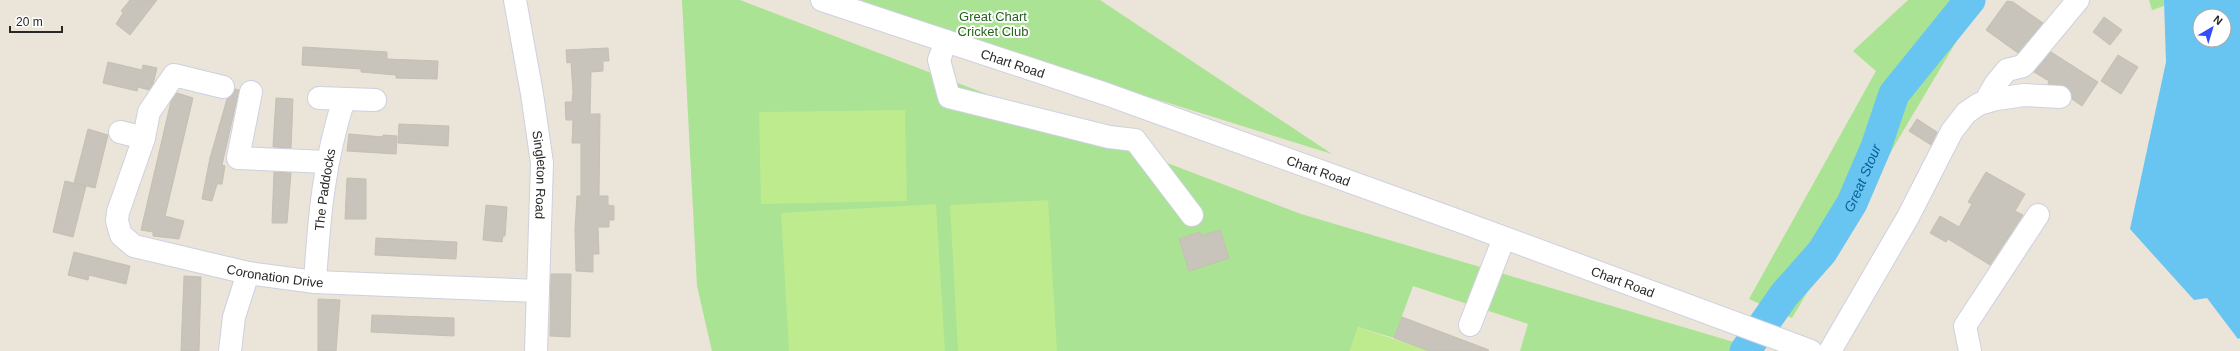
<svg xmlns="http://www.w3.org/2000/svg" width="2240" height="351" viewBox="0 0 2240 351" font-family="Arial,sans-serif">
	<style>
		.green { fill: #a9e393 }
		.pitch { fill: #beeb8e }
		.water { fill: #68c4f0; fill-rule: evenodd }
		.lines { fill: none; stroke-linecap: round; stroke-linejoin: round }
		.river { stroke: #68c4f0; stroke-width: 31 }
		.building { fill: #c8c3bb; stroke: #c5c0b2 }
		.minor-casing { stroke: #ced0e1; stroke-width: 24 }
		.minor { stroke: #fff; stroke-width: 22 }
		.labels { text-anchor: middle; stroke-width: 4; stroke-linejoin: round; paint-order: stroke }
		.park-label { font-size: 13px; fill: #236418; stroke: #fff }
		.street-label { font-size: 13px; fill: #272727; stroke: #fff }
		.water-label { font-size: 14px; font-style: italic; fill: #0b5f98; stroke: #fff }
	</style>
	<rect width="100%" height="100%" fill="#ebe4d8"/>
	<g class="green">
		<path d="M 682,0 L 740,0 L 1301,214 L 1737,343 L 1740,351 L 1520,351 L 1528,324 L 1413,286 L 1394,338 L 1358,327 L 1350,351 L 712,351 L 697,286 Z"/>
		<path d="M 860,0 L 1100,0 L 1332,154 L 1014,55 Z"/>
		<path d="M 1908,0 L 1981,0 L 1792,318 L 1749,299 L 1876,71 L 1853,51 Z"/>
		<path d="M 2149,0 L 2164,0 L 2164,6 L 2152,10 Z"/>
	</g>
	<g class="pitch">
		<path d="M 905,110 L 907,201 L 761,204 L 759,112 Z"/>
		<path d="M 1048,200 L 1057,351 L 958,351 L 950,205 Z"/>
		<path d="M 936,204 L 945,351 L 789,351 L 781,213 Z"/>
		<path d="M 1358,327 L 1429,351 L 1350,351 Z"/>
	</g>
	<path class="water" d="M 2164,0 L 2240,0 L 2240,338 L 2238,339 L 2207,298 L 2194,300 L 2130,229 L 2166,62 ZM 2200,16 L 2224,16 L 2224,40 L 2200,40 Z"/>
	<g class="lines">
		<path class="river" id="s1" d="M 1745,351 L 1784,295 L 1822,252 L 1852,203 L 1876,147 L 1894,94 L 1970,0"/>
	</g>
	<g class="building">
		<path d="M 130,0 L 157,0 L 130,35 L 116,24 L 123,13 L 121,11 Z"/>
		<path d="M 2007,1 L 2013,2 L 2043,23 L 2018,53 L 1986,30 Z"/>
		<path d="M 2104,17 L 2122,30 L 2110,45 L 2093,32 Z"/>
		<path d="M 303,47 L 387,52 L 387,59 L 438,61 L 437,79 L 396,78 L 396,75 L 361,72 L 361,69 L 302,65 Z"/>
		<path d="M 608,48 L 609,61 L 603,61 L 603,71 L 591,72 L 590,114 L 600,114 L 599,196 L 608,196 L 608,205 L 614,206 L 614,220 L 609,220 L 609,227 L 598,227 L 599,254 L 593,254 L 593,272 L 576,271 L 575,230 L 577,196 L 581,196 L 581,143 L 572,143 L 573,120 L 566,120 L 565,102 L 572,102 L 573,92 L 571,62 L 567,63 L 566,50 Z"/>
		<path d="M 2051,52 L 2098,82 L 2082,106 L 2072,99 L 2071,92 L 2067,87 L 2048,84 L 2049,81 L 2034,72 Z"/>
		<path d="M 2118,55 L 2138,67 L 2121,94 L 2101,81 Z"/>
		<path d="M 108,62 L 142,70 L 143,65 L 157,68 L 153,84 L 149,90 L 138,87 L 137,91 L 103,83 Z"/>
		<path d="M 235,89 L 239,90 L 222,165 L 225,166 L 222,184 L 217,184 L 212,201 L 202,199 L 210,158 L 227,99 L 232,95 Z"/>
		<path d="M 177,93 L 193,98 L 165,216 L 184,221 L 179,239 L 153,236 L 153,232 L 141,230 L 171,101 Z"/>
		<path d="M 276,98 L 293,99 L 291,148 L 273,147 Z"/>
		<path d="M 1917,119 L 1937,132 L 1931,145 L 1909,131 Z"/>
		<path d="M 399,124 L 449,126 L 448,146 L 398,143 Z"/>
		<path d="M 88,129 L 108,135 L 95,188 L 74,183 Z"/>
		<path d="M 349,134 L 383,137 L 383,135 L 397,136 L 396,154 L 347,151 Z"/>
		<path d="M 274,172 L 291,173 L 287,223 L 272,223 Z"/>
		<path d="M 1986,172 L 2025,194 L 2015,211 L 2023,215 L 1990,265 L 1948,239 L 1946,242 L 1930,233 L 1940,216 L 1959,227 L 1972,204 L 1968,202 Z"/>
		<path d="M 347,178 L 366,179 L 366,219 L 345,219 Z"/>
		<path d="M 65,181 L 86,186 L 73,237 L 53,232 Z"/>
		<path d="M 486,205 L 507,207 L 505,236 L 503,236 L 502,242 L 483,240 Z"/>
		<path d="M 1220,230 L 1229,258 L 1189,271 L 1179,239 L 1200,232 L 1201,236 Z"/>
		<path d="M 376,238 L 457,242 L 456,259 L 375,255 Z"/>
		<path d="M 74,252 L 130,266 L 126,284 L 89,275 L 88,280 L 68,275 Z"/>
		<path d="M 551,274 L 571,274 L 570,337 L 550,336 Z"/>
		<path d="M 184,276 L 201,277 L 199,351 L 181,351 Z"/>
		<path d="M 318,299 L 340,300 L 336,351 L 318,351 Z"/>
		<path d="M 372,315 L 454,318 L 454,336 L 371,332 Z"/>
		<path d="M 1402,317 L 1489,350 L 1488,351 L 1429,351 L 1394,338 Z"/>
	</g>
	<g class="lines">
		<defs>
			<g id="minor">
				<path id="s2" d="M 515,0 L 532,94 L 542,163 L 536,351"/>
				<path id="s3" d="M 822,0 L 1106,94 L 1459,221 L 1811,351"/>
				<path d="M 946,41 L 939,60 L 949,97 L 1109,137 L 1135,140 L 1192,215"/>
				<path id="s4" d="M 223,87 L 174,75 L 149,112 L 144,138 L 118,212 L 117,221 L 121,235 L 134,246 L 248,273 L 315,282 L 538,291"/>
				<path d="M 251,92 L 238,158 L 327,162"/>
				<path d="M 319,98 L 375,100"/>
				<path d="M 1985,102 L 1996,83 L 2007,70 L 2023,66 L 2078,0"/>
				<path d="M 120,132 L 144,138"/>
				<path id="s5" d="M 315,282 C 319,217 324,161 344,99"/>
				<path d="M 1470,325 L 1504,238"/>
				<path d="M 230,351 L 234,317 L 248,273"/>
				<path d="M 1830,351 L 1908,217 L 1952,131 L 1966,113 L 1979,104 L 1997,99 L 2024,95 L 2060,97"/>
				<path d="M 1970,351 L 1965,326 L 2038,215"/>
			</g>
		</defs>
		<use href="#minor" class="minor-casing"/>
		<use href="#minor" class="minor"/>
	</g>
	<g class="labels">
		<g class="park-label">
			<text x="993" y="21">Great Chart<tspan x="993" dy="15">Cricket Club</tspan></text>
		</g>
		<g class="street-label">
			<text dy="5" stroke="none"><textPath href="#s3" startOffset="201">Chart Road</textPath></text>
			<text dy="5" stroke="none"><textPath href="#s3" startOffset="525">Chart Road</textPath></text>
			<text dy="5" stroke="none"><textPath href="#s2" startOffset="177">Singleton Road</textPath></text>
			<text dy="5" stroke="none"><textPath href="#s5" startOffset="93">The Paddocks</textPath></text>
			<text dy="5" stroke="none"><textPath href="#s4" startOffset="385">Coronation Drive</textPath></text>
			<text dy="5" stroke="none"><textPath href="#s3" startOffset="849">Chart Road</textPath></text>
		</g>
		<g class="water-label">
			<text dy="5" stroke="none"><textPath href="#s1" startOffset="210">Great Stour</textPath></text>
		</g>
	</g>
	<g transform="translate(2212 28) rotate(38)"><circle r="19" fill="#ffffff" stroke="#a9a9a9"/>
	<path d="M0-3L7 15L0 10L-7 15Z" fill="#334dfd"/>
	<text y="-6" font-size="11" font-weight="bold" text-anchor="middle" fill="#272727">N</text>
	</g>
	<path d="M10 26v6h52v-6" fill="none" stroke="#272727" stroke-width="2"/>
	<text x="16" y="26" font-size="12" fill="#272727" stroke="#ffffff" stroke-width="3" paint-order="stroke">20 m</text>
</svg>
